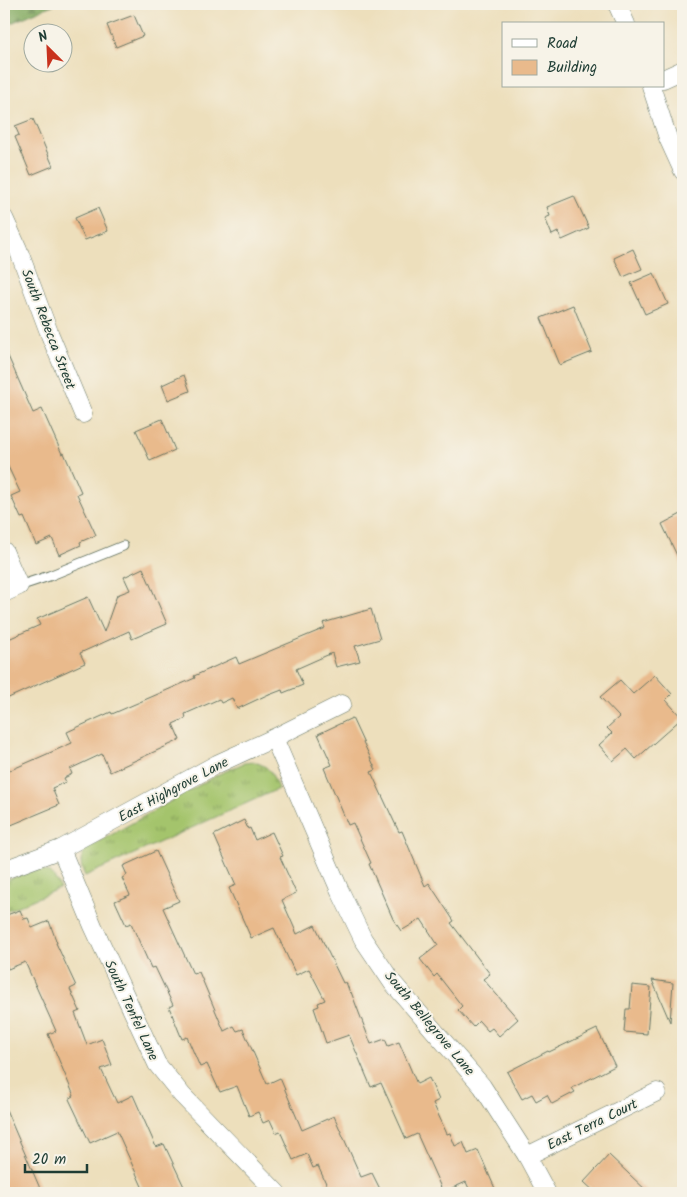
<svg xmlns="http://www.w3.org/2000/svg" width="687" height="1197" viewBox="0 0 687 1197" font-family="Kalam,sans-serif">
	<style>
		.grass { fill: url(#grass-tufts); stroke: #628050 }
		.forest { fill: url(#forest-firs); stroke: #51744a }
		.building { fill: #e9ba8c }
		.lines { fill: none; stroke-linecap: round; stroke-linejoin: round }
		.service-casing { stroke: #677664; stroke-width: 11 }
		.minor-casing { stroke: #677664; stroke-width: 19 }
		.service { stroke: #fff; stroke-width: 9 }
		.minor { stroke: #fff; stroke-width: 18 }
		.labels { text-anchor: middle; stroke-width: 4; stroke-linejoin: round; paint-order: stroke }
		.street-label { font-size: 14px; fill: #1f3d34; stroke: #f7f3e8 }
	</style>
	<defs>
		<pattern id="grass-tufts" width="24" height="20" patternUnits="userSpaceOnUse" patternTransform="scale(1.25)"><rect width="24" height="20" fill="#a4c46c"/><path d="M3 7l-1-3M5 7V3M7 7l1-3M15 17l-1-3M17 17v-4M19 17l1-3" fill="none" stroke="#85a05a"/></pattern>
		<pattern id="forest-firs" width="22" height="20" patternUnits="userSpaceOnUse" patternTransform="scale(1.25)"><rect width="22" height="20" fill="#83aa60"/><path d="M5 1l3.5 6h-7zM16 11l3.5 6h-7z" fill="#6b8c50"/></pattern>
	</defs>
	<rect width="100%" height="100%" fill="#f7f3e8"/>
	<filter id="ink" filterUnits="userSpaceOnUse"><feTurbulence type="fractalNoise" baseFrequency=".02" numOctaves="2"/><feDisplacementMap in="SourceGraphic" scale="10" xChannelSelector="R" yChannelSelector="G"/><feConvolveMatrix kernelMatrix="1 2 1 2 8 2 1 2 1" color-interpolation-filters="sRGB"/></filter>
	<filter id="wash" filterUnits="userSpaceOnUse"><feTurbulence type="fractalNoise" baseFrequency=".0096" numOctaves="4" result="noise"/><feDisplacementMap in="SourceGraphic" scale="20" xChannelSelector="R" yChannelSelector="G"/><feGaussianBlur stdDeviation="1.12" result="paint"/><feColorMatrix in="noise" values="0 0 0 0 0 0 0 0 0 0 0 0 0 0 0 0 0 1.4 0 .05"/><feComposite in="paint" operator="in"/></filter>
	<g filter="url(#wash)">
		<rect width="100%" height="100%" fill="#eddfbc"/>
		<g class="grass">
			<path d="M 253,762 C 271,766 272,774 278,789 L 85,876 C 80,865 79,859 86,849 L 219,774 L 244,763 Z"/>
			<path d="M 34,870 C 50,870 53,874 60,888 L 4,912 L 4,881 Z"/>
		</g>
		<path class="forest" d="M 4,4 L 55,4 L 4,26 Z"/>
		<g id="blocks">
			<g class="building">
				<path d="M 134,15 L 143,36 L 116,47 L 107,25 Z"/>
				<path d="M 33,119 L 53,166 L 31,175 L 15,137 L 19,135 L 15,126 Z"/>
				<path d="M 574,196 L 589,228 L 562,240 L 558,232 L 552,235 L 545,218 L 550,216 L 547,207 Z"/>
				<path d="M 98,208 L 108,231 L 85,240 L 75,218 Z"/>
				<path d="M 633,249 L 642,269 L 623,277 L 614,258 Z"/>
				<path d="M 654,273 L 668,304 L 645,314 L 631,283 Z"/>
				<path d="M 573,305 L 592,352 L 560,365 L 541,318 Z"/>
				<path d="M 4,347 L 33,413 L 42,409 L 62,454 L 64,453 L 81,492 L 77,494 L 96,535 L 80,542 L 81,545 L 59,555 L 52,538 L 36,545 L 24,517 L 21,518 L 11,496 L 20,492 L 4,458 Z"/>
				<path d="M 184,375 L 190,391 L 168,400 L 162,385 Z"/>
				<path d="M 162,419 L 175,450 L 150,461 L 136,430 Z"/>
				<path d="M 683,513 L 683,568 L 662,524 Z"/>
				<path d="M 143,568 L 167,624 L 132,639 L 129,631 L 80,653 L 85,663 L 4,700 L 4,641 L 40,625 L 37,619 L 88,597 L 104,632 L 117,595 L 130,590 L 124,577 Z"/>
				<path d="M 371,609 L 380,639 L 355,646 L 360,661 L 336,667 L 332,653 L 296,669 L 303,685 L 283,693 L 282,690 L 269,695 L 269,694 L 237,709 L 232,698 L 221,703 L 219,699 L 185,714 L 186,718 L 173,724 L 180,740 L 110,772 L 102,754 L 70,769 L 72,774 L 64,778 L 66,782 L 52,788 L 59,805 L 4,828 L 4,773 L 72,743 L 67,732 L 111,712 L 112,714 L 195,678 L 194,676 L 236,657 L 239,664 L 325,628 L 323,623 Z"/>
				<path d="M 655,675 L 672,694 L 666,700 L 682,718 L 636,759 L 627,749 L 613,761 L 599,745 L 612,733 L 607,728 L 619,717 L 600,697 L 620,680 L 633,694 Z"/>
				<path d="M 352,718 L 376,770 L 371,772 L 399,832 L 402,831 L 425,886 L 429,883 L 454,921 L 451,923 L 490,974 L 483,979 L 518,1019 L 499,1036 L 492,1028 L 488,1031 L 479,1021 L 473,1027 L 458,1010 L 462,1006 L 437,974 L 434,977 L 420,959 L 438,945 L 421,919 L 401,931 L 393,919 L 369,864 L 371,863 L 353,823 L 348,825 L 324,768 L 332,765 L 318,734 Z"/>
				<path d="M 244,820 L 248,829 L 250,828 L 255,840 L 272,832 L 283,856 L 280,857 L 296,893 L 282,900 L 297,934 L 315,925 L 343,983 L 346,982 L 350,993 L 351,992 L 371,1044 L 385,1039 L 388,1046 L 399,1042 L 417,1084 L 429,1078 L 439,1100 L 433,1103 L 447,1134 L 450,1133 L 455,1146 L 463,1142 L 468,1154 L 478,1150 L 497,1193 L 471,1193 L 466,1182 L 443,1192 L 417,1134 L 406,1139 L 381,1083 L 371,1087 L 349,1035 L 326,1043 L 314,1008 L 319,1006 L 318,1003 L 325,1000 L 309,969 L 296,975 L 274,928 L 251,938 L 229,888 L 236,885 L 214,835 Z"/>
				<path d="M 156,851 L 179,901 L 163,908 L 193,974 L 199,972 L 224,1031 L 234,1026 L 237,1031 L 243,1029 L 267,1084 L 280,1078 L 302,1130 L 334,1116 L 361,1177 L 372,1173 L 382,1193 L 326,1193 L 330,1192 L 318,1166 L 313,1168 L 307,1154 L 293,1160 L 280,1131 L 276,1133 L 270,1120 L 263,1123 L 258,1112 L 249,1116 L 237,1086 L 220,1092 L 207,1064 L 200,1067 L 187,1037 L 182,1039 L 169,1007 L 173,1005 L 155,967 L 151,968 L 131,923 L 126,925 L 115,901 L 130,895 L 122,878 L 127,875 L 123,866 Z"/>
				<path d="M 20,910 L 24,919 L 28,918 L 32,928 L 49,921 L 57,943 L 56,943 L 76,986 L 70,989 L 80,1011 L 75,1013 L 87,1045 L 102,1039 L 112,1065 L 101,1069 L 117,1103 L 133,1095 L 156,1147 L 164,1144 L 187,1193 L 145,1193 L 117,1131 L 90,1143 L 69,1099 L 74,1096 L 48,1034 L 56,1031 L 25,962 L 8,969 L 4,958 L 4,916 Z"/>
				<path d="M 652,980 L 673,983 L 670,1022 Z"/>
				<path d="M 632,985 L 651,987 L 647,1034 L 624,1032 L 626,1009 L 630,1009 Z"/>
				<path d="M 597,1029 L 615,1066 L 572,1088 L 575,1092 L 552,1104 L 547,1095 L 536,1101 L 532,1094 L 522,1099 L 507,1072 L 548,1051 L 549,1052 Z"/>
				<path d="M 4,1105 L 42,1193 L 4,1193 Z"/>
				<path d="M 609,1155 L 649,1193 L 596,1193 L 584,1182 Z"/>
			</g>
		</g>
	</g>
	<g filter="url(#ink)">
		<use href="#blocks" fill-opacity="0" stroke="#677664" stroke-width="1"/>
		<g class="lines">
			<defs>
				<path id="service" d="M 19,586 L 49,576 L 123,546"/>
				<g id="minor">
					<path d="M 617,4 L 626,24"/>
					<path d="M 663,79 L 683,70"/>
					<path d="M 651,86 L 668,138 L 683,171"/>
					<path d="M 4,218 L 18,249 L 50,335 L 83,414"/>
					<path d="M 4,551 L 19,586 L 4,593"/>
					<path d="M 274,738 L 340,891 L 363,939 L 392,982 L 482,1086 L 527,1156 L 547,1193"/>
					<path d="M 61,849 L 93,926 L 157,1064 L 182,1095 L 277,1193"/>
					<path d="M 4,870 L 61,849 L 217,764 L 274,738 L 342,704"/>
					<path d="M 527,1156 L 657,1092"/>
				</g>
			</defs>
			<use href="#service" class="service-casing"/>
			<use href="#minor" class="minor-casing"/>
			<use href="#service" class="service"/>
			<use href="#minor" class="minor"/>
		</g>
	</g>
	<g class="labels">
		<g class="street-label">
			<text transform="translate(49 329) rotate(69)" y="5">South Rebecca Street</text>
			<text transform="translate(173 789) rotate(-28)" y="5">East Highgrove Lane</text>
			<text transform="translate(132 1010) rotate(65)" y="5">South Tenfel Lane</text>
			<text transform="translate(430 1023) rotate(50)" y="5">South Bellegrove Lane</text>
			<text transform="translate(592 1124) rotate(-26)" y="5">East Terra Court</text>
		</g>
	</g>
	<rect width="687" height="1197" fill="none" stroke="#f7f3e8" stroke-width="20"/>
	<rect x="502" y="22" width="162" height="65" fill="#f7f3e8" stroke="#a1aaa0"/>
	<rect x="512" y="39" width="25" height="8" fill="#ffffff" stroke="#a1aaa0"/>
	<text x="547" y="48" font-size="15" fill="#1f3d34">Road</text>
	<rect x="512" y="60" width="25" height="15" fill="#e9ba8c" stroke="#a1aaa0"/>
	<text x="547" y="72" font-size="15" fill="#1f3d34">Building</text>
	<g transform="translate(48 48) rotate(336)"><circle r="24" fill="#f7f3e8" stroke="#a1aaa0"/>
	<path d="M0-4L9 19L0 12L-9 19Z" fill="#c8321e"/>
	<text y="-8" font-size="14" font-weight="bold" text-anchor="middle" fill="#1f3d34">N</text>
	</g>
	<path d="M25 1164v8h62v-8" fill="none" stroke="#1f3d34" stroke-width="2.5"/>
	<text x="32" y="1164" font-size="15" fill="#1f3d34" stroke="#f7f3e8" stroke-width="4" paint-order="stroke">20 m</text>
</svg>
